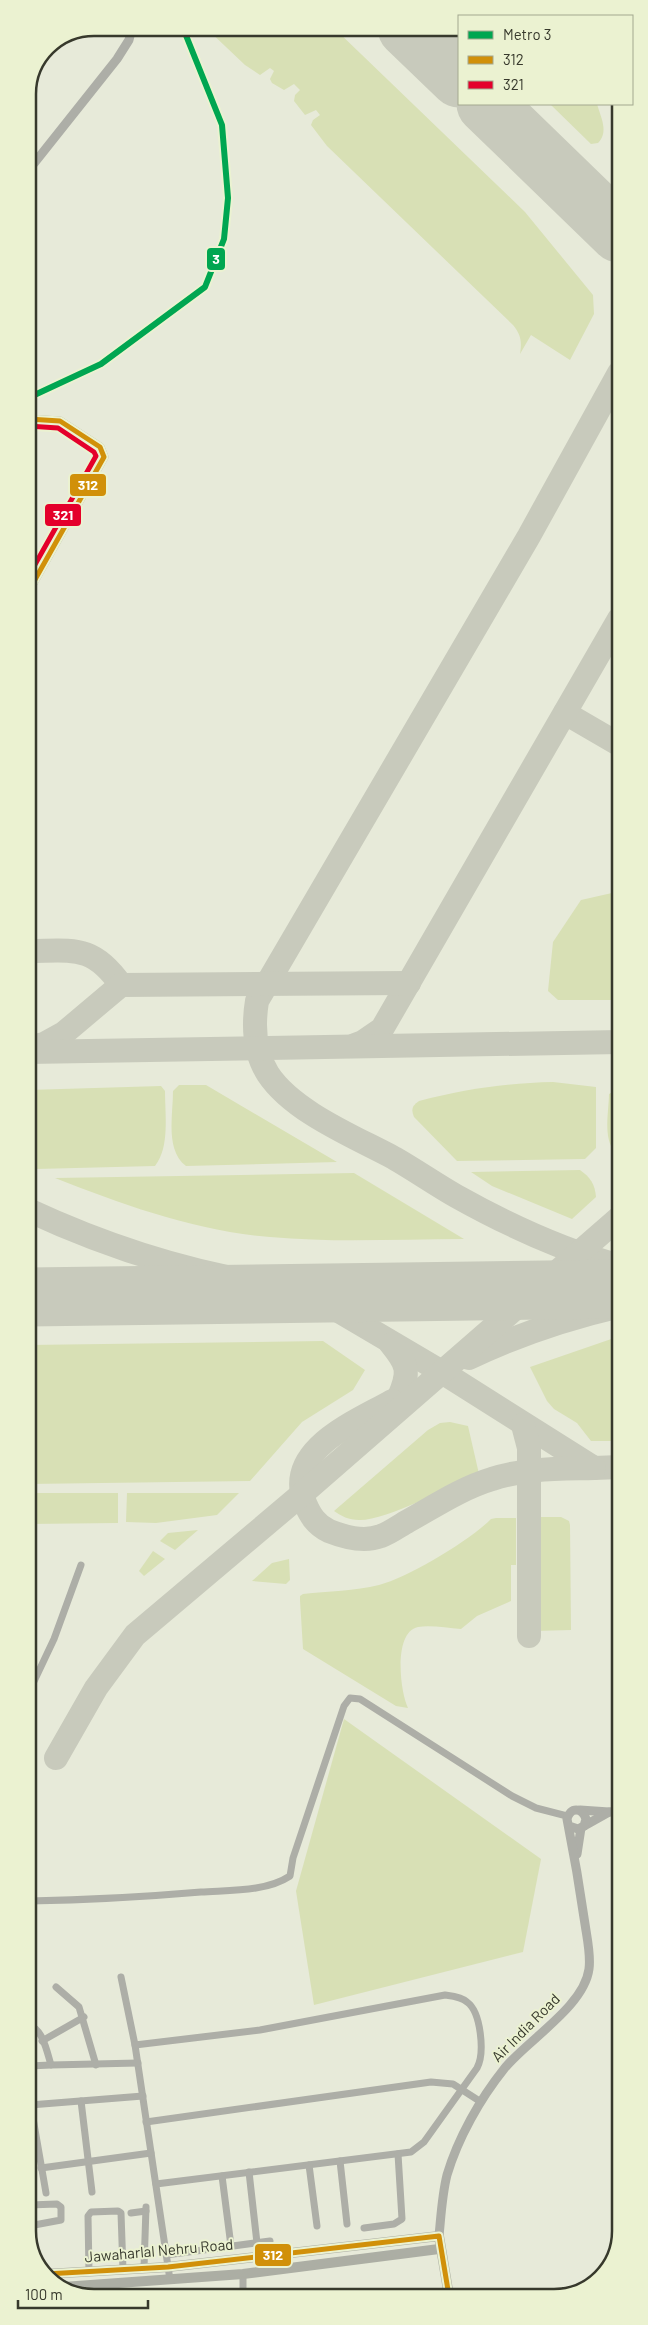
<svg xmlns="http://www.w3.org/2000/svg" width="648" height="2325" viewBox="0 0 648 2325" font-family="Barlow,sans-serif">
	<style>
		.green { fill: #d8e0b5 }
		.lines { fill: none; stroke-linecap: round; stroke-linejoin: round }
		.taxiway { stroke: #c8cabc; stroke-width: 24 }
		.runway { stroke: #c8cabc; stroke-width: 59 }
		.minor { stroke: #adaea7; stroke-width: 7 }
		.tertiary { stroke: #adaea7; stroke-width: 9 }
		.secondary { stroke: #acaea4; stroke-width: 10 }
		.bus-1-casing { stroke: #ebf2d1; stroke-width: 9 }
		.bus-2-casing { stroke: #ebf2d1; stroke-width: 9 }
		.bus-1 { stroke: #d19009; stroke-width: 5 }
		.bus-2 { stroke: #e4002b; stroke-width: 5 }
		.metro-1-casing { stroke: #ebf2d1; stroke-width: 10 }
		.metro-1 { stroke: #00a651; stroke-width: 6 }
		.labels { text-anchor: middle; stroke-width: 4; stroke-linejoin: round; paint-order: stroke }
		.street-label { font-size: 15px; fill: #37392c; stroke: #ebf2d1 }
		.rim { fill: none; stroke: #37392c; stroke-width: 2.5 }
		.line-badge { stroke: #ebf2d1; stroke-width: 2 }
		.badge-label { font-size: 14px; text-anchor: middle; font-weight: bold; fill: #fff }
	</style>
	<rect width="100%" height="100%" fill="#e7ead9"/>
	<g class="green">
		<path d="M 206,28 L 334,28 L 525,212 L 593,295 L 594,314 L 570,360 L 531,335 L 520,354 C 522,341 521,335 513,325 L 327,146 L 311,125 L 313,120 L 320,115 L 316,110 L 305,115 L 294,101 L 295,95 L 300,90 L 294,84 L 284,90 L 272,83 L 270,79 L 274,71 L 270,68 L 260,75 L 245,65 Z"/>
		<path d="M 550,104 L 597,104 C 601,118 609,132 598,143 L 591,144 Z"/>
		<path d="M 612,893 L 620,894 L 620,1000 L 558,1000 L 548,991 L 553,942 L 581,900 Z"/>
		<path d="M 553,1082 L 596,1087 L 596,1148 L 585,1159 L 457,1161 L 414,1117 C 411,1109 412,1106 419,1101 C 464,1089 506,1083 553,1082 Z"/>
		<path d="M 179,1085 L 206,1085 L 337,1162 L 186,1166 C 165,1150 173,1115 173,1091 Z"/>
		<path d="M 161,1086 L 165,1091 C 165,1115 170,1147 155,1166 L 36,1169 L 28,1165 L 28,1090 Z"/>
		<path d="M 620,1088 L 620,1156 C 601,1145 609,1112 609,1094 Z"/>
		<path d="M 580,1170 C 590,1177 595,1184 596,1197 L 572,1219 L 492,1186 L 471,1172 Z"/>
		<path d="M 354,1173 L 464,1239 C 400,1239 335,1243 270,1237 C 195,1231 124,1205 55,1178 Z"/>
		<path d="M 620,1336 L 620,1441 L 591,1441 L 577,1423 L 554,1409 L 547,1401 L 530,1367 Z"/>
		<path d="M 323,1341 L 365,1370 L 353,1390 L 302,1422 L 250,1481 L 28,1484 L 28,1345 Z"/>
		<path d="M 450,1422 L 468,1426 L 479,1474 C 452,1486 385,1521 359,1520 C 349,1520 341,1516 334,1511 L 428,1430 L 440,1423 Z"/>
		<path d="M 28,1493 L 118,1493 L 118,1523 L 28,1524 Z"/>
		<path d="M 127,1493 L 239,1493 L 217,1515 L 156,1523 L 126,1522 Z"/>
		<path d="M 535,1517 L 561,1517 L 569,1521 L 570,1525 L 571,1630 L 534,1631 Z"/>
		<path d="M 496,1518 L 516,1518 L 516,1565 L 511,1565 L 511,1601 L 477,1616 L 461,1629 C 447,1628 431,1625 418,1627 C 393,1632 400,1692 408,1708 L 396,1706 L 303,1649 L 300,1600 L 300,1596 L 303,1594 C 328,1591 355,1591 379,1585 C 409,1577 469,1541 491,1519 Z"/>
		<path d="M 198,1530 L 175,1550 L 160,1541 L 168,1533 Z"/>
		<path d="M 153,1551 L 165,1559 L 144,1576 L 139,1571 Z"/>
		<path d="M 289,1559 L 290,1580 L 286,1584 L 252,1581 L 272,1563 Z"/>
		<path d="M 344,1719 L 541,1859 L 523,1952 L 314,2005 L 296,1891 Z"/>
	</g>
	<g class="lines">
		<g class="taxiway">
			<path d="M 619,373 L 529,536 L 257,1001 C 253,1026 254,1052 268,1074 C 293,1112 355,1137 394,1158 C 415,1170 435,1184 456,1196 C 506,1224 565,1251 620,1266"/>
			<path d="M 565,713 L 620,745"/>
			<path d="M 28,951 C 73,951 92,944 121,985"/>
			<path d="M 355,1045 L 363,1042 L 382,1029 L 619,619"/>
			<path d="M 32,1047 L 44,1044 L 64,1033 L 121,985 L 409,983"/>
			<path d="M 28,1052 L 620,1042"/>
			<path d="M 28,1210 C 116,1251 212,1280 309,1290"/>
			<path d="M 293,1293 L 311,1297 L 325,1303 L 442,1372 L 594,1468 L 620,1467"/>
			<path d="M 391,1344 C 408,1365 410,1371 399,1397"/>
			<path d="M 469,1358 C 517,1335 568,1318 620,1306"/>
			<path d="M 392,1401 C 356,1422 284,1449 305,1503 C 310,1515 316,1525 329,1531 C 344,1537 365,1542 381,1536 C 390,1533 399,1526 408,1521 C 435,1506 462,1488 492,1479 C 525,1468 561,1469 594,1468"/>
			<path d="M 523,1425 L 529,1448 L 529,1636"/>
			<path d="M 56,1758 L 96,1688 L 135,1635 L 302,1494 L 620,1217"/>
		</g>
		<g class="runway">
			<path d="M 407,28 L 459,78"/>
			<path d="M 486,104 L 619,233"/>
			<path d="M 28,1297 L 620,1289"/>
		</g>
		<g class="minor">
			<path d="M 28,1694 L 54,1639 L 81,1565"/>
			<path d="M 29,1901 C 86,1900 143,1897 201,1892 C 229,1890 266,1892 290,1876 L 293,1858 L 344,1706 L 350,1698 L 360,1699 L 512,1796 L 536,1808 L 567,1816"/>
			<path d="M 121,1977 L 135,2045 L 170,2280"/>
			<path d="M 56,1987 L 79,2007 L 96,2065"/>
			<path d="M 29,2025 C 43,2029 47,2052 51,2065 L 138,2063"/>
			<path d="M 42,2041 L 84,2017"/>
			<path d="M 135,2045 L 260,2030 L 445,1995 C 452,1996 462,1997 467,2002 C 481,2012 485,2053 477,2068 L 424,2142 L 411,2152 L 156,2184"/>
			<path d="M 29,2066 L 51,2065"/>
			<path d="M 29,2095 L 46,2193"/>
			<path d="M 81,2101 L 92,2192"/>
			<path d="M 30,2105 L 143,2096"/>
			<path d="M 146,2122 L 431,2082 L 453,2084 L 481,2102"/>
			<path d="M 340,2161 L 347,2224"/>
			<path d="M 309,2165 L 317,2226"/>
			<path d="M 41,2168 L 151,2153"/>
			<path d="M 249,2172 L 257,2243"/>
			<path d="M 222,2176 L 231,2246"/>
			<path d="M 29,2205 L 57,2204 L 61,2207 L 61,2220 L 29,2226"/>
			<path d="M 131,2213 L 146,2211"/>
			<path d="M 364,2228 L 394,2224 L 402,2219 L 398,2154"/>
			<path d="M 166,2255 L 270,2241"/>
			<path d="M 144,2268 L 146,2207"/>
			<path d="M 89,2272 L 88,2216 L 91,2212 L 118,2211 L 121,2213 L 123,2270"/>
			<path d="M 243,2274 L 243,2297"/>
		</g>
		<g class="tertiary">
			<path d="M 28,171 L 117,59 L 129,40 L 132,28"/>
			<path d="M 28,419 L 60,421 L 100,447 L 104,457 L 28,592"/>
			<path d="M 580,1810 L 609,1812 L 620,1811"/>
			<path d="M 584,1826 L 609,1812"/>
			<path d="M 577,1854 L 581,1828"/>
			<path d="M 439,2236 C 441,2216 442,2195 447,2175 C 458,2138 480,2099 504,2069 C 526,2041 584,2007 589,1969 C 591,1955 587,1938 585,1924 C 580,1889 574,1854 567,1819 C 570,1807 582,1807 586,1819 L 584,1826 L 578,1829 L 569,1826"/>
		</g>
		<g class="secondary">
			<path d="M 46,2274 L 168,2267 L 439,2236 L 449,2296"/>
			<path d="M 63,2287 L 243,2274 L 439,2249"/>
		</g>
		<defs>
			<g id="bus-1">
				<path d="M 28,419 L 60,421 L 100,447 L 104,457 L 28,592"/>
				<path d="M 46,2274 L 168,2267 L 439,2236 L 449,2296"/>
			</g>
			<path id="bus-2" d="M 28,426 L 58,428 L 94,452 L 96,456 L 28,577"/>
		</defs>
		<use href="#bus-1" class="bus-1-casing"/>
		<use href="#bus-2" class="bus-2-casing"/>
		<use href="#bus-1" class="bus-1"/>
		<use href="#bus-2" class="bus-2"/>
		<defs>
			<path id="metro-1" d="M 28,398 L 101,364 L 205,287 L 224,239 L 228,198 L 222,125 L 183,28"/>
		</defs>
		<use href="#metro-1" class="metro-1-casing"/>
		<use href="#metro-1" class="metro-1"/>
	</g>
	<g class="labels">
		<g class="street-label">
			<text transform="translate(526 2028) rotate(-45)" y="5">Air India Road</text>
			<text transform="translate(159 2251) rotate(-5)" y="5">Jawaharlal Nehru Road</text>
		</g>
	</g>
	<path d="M0 0H648V2325H0ZM94 36H554A58 58 0 0 1 612 94V2231A58 58 0 0 1 554 2289H94A58 58 0 0 1 36 2231V94A58 58 0 0 1 94 36Z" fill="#ebf2d1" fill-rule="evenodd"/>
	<path class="rim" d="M94 36H554A58 58 0 0 1 612 94V2231A58 58 0 0 1 554 2289H94A58 58 0 0 1 36 2231V94A58 58 0 0 1 94 36Z"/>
	<g class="line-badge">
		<rect x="206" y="247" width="20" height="24" rx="5" fill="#00a651"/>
		<rect x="69" y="473" width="38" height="24" rx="5" fill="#d19009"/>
		<rect x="44" y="503" width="38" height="24" rx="5" fill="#e4002b"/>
		<rect x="254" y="2243" width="38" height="24" rx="5" fill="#d19009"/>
	</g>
	<g class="badge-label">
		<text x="216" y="264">3</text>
		<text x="88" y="490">312</text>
		<text x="63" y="520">321</text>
		<text x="273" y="2260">312</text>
	</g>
	<rect x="458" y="15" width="175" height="90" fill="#ebf2d1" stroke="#a3a88f"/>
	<rect x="468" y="31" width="25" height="8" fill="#00a651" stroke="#a3a88f"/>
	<text x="503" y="40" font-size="15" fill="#37392c">Metro 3</text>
	<rect x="468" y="56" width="25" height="8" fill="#d19009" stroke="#a3a88f"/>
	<text x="503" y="65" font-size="15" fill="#37392c">312</text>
	<rect x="468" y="81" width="25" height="8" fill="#e4002b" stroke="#a3a88f"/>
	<text x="503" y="90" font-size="15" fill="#37392c">321</text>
	<path d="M18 2300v8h130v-8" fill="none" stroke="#37392c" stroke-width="2.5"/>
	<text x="25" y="2300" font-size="15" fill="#37392c" stroke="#ebf2d1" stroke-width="4" paint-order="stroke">100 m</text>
</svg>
